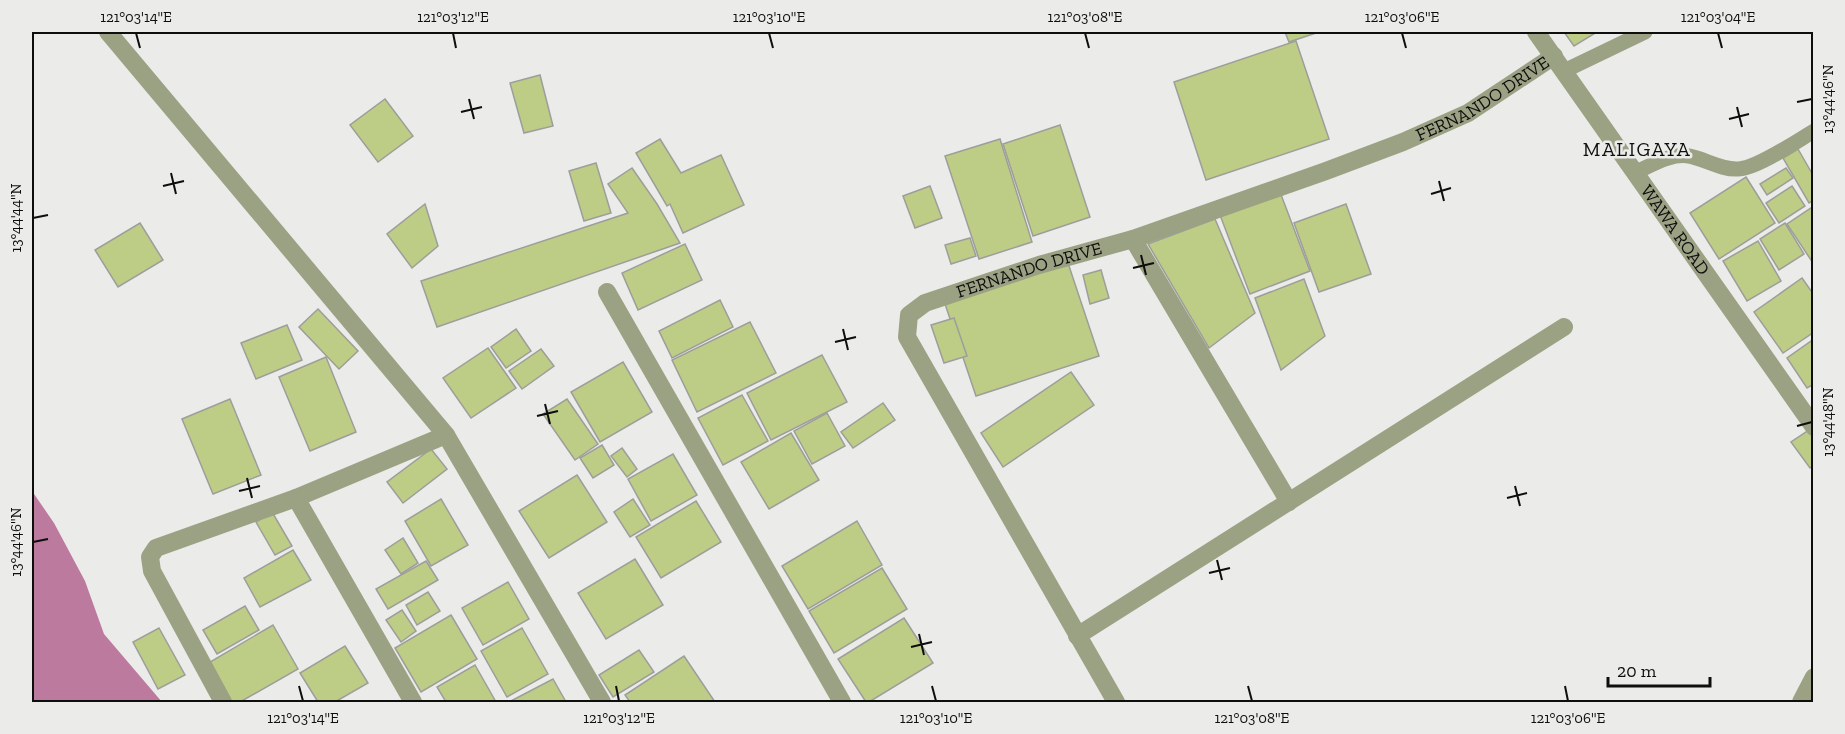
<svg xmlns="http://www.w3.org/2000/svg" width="1845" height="734" viewBox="0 0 1845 734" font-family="'Zilla Slab',serif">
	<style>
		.water { fill: #bd7a9f }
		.building { fill: #bdcd85; stroke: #9d9e9b; stroke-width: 1.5 }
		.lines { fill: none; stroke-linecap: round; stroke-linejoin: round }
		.service { stroke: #9ba284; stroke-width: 15 }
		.minor { stroke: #9ba284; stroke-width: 18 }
		.tertiary { stroke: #9ba284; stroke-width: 18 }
		.ticks { fill: none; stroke: #0e0e0d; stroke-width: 2 }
		.labels { text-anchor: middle; stroke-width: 5; stroke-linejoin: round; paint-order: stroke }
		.street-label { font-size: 18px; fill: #0e0e0d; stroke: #ebece9 }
		.neighbourhood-label { font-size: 20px; letter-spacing: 1.5px; fill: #0e0e0d; stroke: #ebece9 }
		.neatline { fill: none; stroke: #0e0e0d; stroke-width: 2 }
		.ticks-label { font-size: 15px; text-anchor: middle; fill: #0e0e0d }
	</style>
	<rect width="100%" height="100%" fill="#ebece9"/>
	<path class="water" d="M 32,491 L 54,523 L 85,581 L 104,634 L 162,702 L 32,702 Z"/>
	<g class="building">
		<path d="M 1285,32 L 1319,32 L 1289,42 Z"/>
		<path d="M 1564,32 L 1597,32 L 1574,46 Z"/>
		<path d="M 1296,41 L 1329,139 L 1206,180 L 1174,82 Z"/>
		<path d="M 540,75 L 553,126 L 524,133 L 510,83 Z"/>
		<path d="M 385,99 L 413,136 L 378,162 L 350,125 Z"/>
		<path d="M 1060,125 L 1090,217 L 1033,236 L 1003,144 Z"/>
		<path d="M 660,139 L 681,173 L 721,155 L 744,205 L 683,233 L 670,204 L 667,206 L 636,153 Z"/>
		<path d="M 1000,139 L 1032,242 L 979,259 L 945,156 Z"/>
		<path d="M 1798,149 L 1814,177 L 1814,200 L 1809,203 L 1783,158 Z"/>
		<path d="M 596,163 L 611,213 L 584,221 L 569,171 Z"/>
		<path d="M 632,168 L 657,204 L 680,243 L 437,327 L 421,281 L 628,213 L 608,184 Z"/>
		<path d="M 1786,168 L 1793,178 L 1767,195 L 1760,184 Z"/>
		<path d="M 1746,177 L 1775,223 L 1719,259 L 1690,213 Z"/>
		<path d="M 930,186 L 942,218 L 915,228 L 903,196 Z"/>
		<path d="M 1792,186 L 1805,206 L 1779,223 L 1766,203 Z"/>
		<path d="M 1280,192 L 1310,271 L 1250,294 L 1220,215 Z"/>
		<path d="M 425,204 L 438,246 L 412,268 L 387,234 Z"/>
		<path d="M 1346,204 L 1371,274 L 1319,292 L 1294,223 Z"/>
		<path d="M 1814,206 L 1814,263 L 1813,263 L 1787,224 Z"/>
		<path d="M 1215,219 L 1255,313 L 1209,348 L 1148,244 Z"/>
		<path d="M 140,223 L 163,260 L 118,287 L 95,250 Z"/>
		<path d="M 1785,223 L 1804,254 L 1779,270 L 1760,239 Z"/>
		<path d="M 970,238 L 976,256 L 951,264 L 945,245 Z"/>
		<path d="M 1758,241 L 1781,281 L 1747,301 L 1723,261 Z"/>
		<path d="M 685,244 L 702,280 L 638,310 L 622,273 Z"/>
		<path d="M 1068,263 L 1099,356 L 976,396 L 945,304 Z"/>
		<path d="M 1101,270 L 1109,298 L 1090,304 L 1083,275 Z"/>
		<path d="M 1802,278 L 1814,295 L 1814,332 L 1783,353 L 1754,312 Z"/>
		<path d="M 1304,279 L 1325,336 L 1281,370 L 1255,298 Z"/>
		<path d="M 720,300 L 733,327 L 672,358 L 659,331 Z"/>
		<path d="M 318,309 L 358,351 L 339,369 L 299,327 Z"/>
		<path d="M 954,318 L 967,356 L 944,363 L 931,325 Z"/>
		<path d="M 750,322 L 776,373 L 697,412 L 672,360 Z"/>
		<path d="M 287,325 L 302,360 L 256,379 L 241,343 Z"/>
		<path d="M 516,329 L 531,351 L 506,368 L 491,347 Z"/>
		<path d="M 1814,339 L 1814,384 L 1807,388 L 1787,358 Z"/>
		<path d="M 488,348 L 516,388 L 471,418 L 443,378 Z"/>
		<path d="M 541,349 L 554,366 L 522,389 L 509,371 Z"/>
		<path d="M 822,355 L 847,402 L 771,440 L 747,393 Z"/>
		<path d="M 326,357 L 356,432 L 310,451 L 279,377 Z"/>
		<path d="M 623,362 L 652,412 L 600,442 L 571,392 Z"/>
		<path d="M 1071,372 L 1094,405 L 1003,467 L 981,433 Z"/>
		<path d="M 742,395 L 768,441 L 723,465 L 698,418 Z"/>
		<path d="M 230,399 L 261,475 L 213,494 L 182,419 Z"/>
		<path d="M 567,399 L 598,444 L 575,460 L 543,414 Z"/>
		<path d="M 883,403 L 895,420 L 853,448 L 841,432 Z"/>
		<path d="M 827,413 L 845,446 L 812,464 L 794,431 Z"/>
		<path d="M 1812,428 L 1814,430 L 1814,465 L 1810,468 L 1791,442 Z"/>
		<path d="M 791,433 L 819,480 L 769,509 L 741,462 Z"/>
		<path d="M 602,445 L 614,465 L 593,478 L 580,458 Z"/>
		<path d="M 622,448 L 637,469 L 627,477 L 611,456 Z"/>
		<path d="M 431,449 L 447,469 L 403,503 L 387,482 Z"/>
		<path d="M 673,454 L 697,495 L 651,521 L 628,479 Z"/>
		<path d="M 577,475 L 607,522 L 549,558 L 519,511 Z"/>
		<path d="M 441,499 L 468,545 L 431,566 L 405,521 Z"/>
		<path d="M 633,499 L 650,525 L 630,537 L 614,512 Z"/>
		<path d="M 696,501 L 721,542 L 661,578 L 636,537 Z"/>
		<path d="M 272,512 L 292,546 L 275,555 L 256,522 Z"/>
		<path d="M 857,521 L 882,565 L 808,609 L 782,566 Z"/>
		<path d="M 403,538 L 418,563 L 401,574 L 385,550 Z"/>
		<path d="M 293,550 L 311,580 L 260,607 L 244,578 Z"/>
		<path d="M 635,559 L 663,605 L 606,639 L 578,593 Z"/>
		<path d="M 426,561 L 438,580 L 388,609 L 376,589 Z"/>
		<path d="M 882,568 L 907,609 L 834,653 L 809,611 Z"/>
		<path d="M 508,582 L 529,619 L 483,645 L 462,608 Z"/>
		<path d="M 428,592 L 440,611 L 417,625 L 406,605 Z"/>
		<path d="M 245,606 L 259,630 L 217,654 L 203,630 Z"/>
		<path d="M 402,610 L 416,631 L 401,642 L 386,620 Z"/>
		<path d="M 451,615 L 477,659 L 421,692 L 395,648 Z"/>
		<path d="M 904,618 L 933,663 L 869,702 L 866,702 L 838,659 Z"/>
		<path d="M 273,625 L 298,669 L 240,702 L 226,702 L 205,665 Z"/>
		<path d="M 159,628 L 185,675 L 158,689 L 133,642 Z"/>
		<path d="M 522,628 L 548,674 L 507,697 L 481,651 Z"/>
		<path d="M 345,646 L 368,683 L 335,702 L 318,702 L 300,673 Z"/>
		<path d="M 639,650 L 654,672 L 613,697 L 599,675 Z"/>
		<path d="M 684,656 L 715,702 L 630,702 L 625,695 Z"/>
		<path d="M 475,665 L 496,702 L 446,702 L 437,687 Z"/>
		<path d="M 553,679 L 566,702 L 509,702 Z"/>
	</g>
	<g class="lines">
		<g class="service">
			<path d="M 1564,71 L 1645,32"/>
			<path d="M 1636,172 C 1652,165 1671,153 1689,156 C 1705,159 1721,170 1738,169 C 1756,169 1797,141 1814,131"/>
		</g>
		<g class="minor">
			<path d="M 108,32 L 446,435 L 602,702"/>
			<path d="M 1133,239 L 1289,502"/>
			<path d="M 607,292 L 842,702"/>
			<path d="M 296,498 L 413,702"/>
			<path d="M 1077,636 L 1564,327"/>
			<path d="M 223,702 L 152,571 L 150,557 L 156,548 L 296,498 L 446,435"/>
			<path id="s1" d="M 1116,702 L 907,337 L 909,315 L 925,303 L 1039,265 L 1133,239 L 1326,171 L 1403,142 L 1468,113 L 1554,56"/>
		</g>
		<g class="tertiary">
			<path id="s2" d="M 1536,32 L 1814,427"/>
			<path d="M 1801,702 L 1814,677"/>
		</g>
	</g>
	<path class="ticks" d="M 136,33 L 140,48M 453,33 L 456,48M 769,33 L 773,48M 1085,33 L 1089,48M 1402,33 L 1406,48M 1718,33 L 1722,48M 469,99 L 474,119M 1797,102 L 1812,99M 1737,107 L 1742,127M 461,112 L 482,107M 1729,119 L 1749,114M 171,173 L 176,194M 1439,181 L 1444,201M 163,186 L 184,181M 1431,194 L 1451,188M 33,218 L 48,215M 1141,255 L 1146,275M 1133,268 L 1154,263M 843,329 L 848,350M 835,342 L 856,337M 545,404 L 550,424M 537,416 L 558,411M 1797,426 L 1812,422M 247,478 L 252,498M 1515,486 L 1520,506M 239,491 L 260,486M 1507,498 L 1527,493M 33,542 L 48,539M 1217,560 L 1222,580M 1209,573 L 1230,568M 919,634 L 924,655M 911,647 L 932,642M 299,686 L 303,701M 616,686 L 619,701M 932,686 L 936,701M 1248,686 L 1252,701M 1565,686 L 1568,701"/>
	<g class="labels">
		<g class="street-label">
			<text dy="6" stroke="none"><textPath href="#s1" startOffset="1058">FERNANDO DRIVE</textPath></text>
			<text dy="6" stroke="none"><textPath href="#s2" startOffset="242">WAWA ROAD</textPath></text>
			<text dy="6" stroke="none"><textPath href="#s1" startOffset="572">FERNANDO DRIVE</textPath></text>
		</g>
		<g class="neighbourhood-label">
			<text x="1637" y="156">MALIGAYA</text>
		</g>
	</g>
	<rect width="1845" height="734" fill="none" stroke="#ebece9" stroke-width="66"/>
	<path d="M1608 677v9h102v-9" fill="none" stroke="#0e0e0d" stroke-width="3"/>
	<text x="1617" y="677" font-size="18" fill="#0e0e0d" stroke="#ebece9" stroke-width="4.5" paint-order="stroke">20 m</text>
	<rect x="33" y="33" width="1779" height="668" class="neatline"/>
	<g class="ticks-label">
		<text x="136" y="22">121°03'14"E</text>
		<text x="453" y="22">121°03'12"E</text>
		<text x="769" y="22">121°03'10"E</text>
		<text x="1085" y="22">121°03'08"E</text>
		<text x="1402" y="22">121°03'06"E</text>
		<text x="1718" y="22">121°03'04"E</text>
		<text transform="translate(1828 99) rotate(-90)" y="5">13°44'46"N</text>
		<text transform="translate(16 218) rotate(-90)" y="5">13°44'44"N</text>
		<text transform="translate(1828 422) rotate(-90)" y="5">13°44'48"N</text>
		<text transform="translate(16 542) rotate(-90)" y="5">13°44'46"N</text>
		<text x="303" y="723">121°03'14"E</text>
		<text x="619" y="723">121°03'12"E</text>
		<text x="936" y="723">121°03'10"E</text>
		<text x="1252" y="723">121°03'08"E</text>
		<text x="1568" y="723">121°03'06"E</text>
	</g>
</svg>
